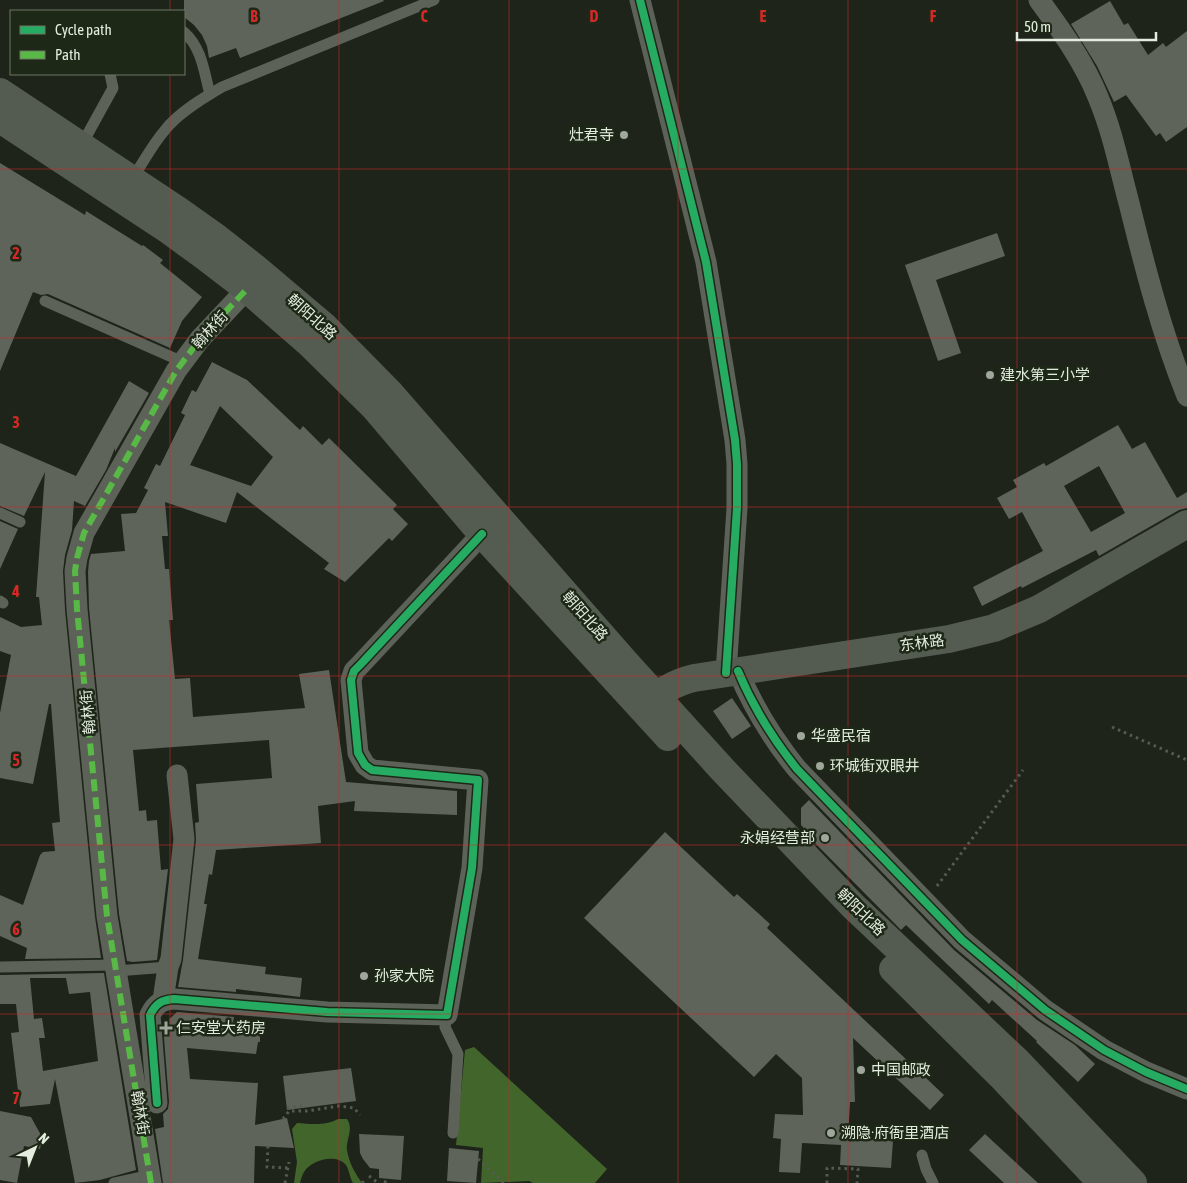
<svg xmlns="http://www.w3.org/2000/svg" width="1187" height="1183" viewBox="0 0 1187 1183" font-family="'Asap Condensed','Noto Sans SC',sans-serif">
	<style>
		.water { fill: #42652b }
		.building { fill: #5f645b; fill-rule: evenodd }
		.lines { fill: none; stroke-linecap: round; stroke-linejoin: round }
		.path { stroke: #555b52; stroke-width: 3; stroke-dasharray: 2.5 4; stroke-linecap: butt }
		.lane { stroke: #5c6258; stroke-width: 11 }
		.street { stroke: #5c6258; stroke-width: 21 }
		.secondary { stroke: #545b50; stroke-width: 28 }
		.quiet { stroke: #58b947; stroke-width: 6; stroke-dasharray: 12 6; stroke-linecap: butt }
		.cycleway-casing { stroke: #1d2816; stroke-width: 11 }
		.cycleway { stroke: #26ab63; stroke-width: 8 }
		.grid { fill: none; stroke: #d62828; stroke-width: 1; stroke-opacity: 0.55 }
		.poi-dot { fill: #9fa69b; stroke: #1d2816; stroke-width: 2 }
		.labels { text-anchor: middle; stroke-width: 5; stroke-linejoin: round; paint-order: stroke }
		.poi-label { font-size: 15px; fill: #e4ece0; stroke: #1d2816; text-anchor: start }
		.street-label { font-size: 15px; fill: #e4ece0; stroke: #1d2816 }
		.grid-label { font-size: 16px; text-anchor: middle; font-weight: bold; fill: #d62828; stroke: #1d2816; stroke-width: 5; stroke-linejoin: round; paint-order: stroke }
	</style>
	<rect width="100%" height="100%" fill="#1e241a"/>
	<g class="water">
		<path d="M 474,1047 L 607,1169 L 595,1183 L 533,1183 L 529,1181 L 481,1183 L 483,1148 L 456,1145 L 465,1050 Z"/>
		<path d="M 338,1119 L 347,1119 C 354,1129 346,1139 347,1150 C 349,1163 355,1173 362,1183 L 353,1183 C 350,1178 349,1170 346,1165 C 336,1153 311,1160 304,1172 C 302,1175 301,1179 300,1183 L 294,1183 L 297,1162 L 292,1129 L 297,1123 C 310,1124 326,1126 338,1119 Z"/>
	</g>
	<g class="building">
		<path d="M 184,0 L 383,0 L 384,1 L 240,58 L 236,48 L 209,58 L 207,46 L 202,35 L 194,25 L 184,17 Z"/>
		<path d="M 1110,1 L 1124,25 L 1128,23 L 1148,55 L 1163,43 L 1166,47 L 1187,31 L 1187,127 L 1166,142 L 1160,133 L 1156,136 L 1126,95 L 1114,102 L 1097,66 L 1071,24 Z"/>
		<path d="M 0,163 L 85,215 L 86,211 L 142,246 L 143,245 L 163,260 L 160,263 L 202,297 L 182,321 L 170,348 L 48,294 L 41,295 L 33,292 L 0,371 Z"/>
		<path d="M 997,233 L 1005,256 L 936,280 L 961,353 L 938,361 L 905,265 Z"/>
		<path d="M 212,362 L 247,380 L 300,430 L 303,426 L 322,445 L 329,438 L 397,505 L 393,509 L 408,524 L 392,541 L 389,538 L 345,582 L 324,569 L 329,563 L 237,492 L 226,523 L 165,502 L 168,536 L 162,536 L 165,569 L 169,569 L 173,620 L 169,620 L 175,679 L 190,678 L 193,717 L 305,708 L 299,674 L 329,670 L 346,782 L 457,791 L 457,815 L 354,811 L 355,801 L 318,806 L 321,843 L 216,850 L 212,875 L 209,874 L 204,904 L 207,904 L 198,959 L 266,967 L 265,974 L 302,978 L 300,997 L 236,989 L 236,992 L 178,987 L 183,960 L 196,840 L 195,823 L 199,822 L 196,784 L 272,778 L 269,740 L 133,750 L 139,811 L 146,810 L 147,821 L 157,820 L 161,870 L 168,869 L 157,960 L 133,962 L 127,961 L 119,914 L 89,608 L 88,572 L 89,561 L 91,554 L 125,551 L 121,514 L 136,513 L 148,490 L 144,488 L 156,464 L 160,466 L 185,415 L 181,413 L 192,390 L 196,392 ZM 220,406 L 273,457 L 251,486 L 190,465 Z"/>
		<path d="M 129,381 L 149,393 L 115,452 L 115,448 L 106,470 L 85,506 L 74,501 L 72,530 L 65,555 L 63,571 L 65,610 L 95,917 L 101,958 L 25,959 L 27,948 L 0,936 L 0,895 L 23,905 L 40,855 L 43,852 L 55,851 L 52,823 L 60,822 L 51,704 L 49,704 L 33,784 L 0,778 L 0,713 L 11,655 L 0,651 L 0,617 L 21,627 L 42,625 L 39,597 L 36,597 L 45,472 L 24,516 L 0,506 L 0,443 L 76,476 Z"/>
		<path d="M 1118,425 L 1132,449 L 1145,442 L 1177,498 L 1187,492 L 1187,508 L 1179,510 L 1099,556 L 1096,550 L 1022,588 L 1021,586 L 982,606 L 973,587 L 1043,551 L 1022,512 L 1009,519 L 997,498 L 1017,487 L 1013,480 L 1044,463 L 1046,466 ZM 1099,466 L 1125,513 L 1091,532 L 1064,486 Z"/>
		<path d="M 0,521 L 18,529 L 0,569 Z"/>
		<path d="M 732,698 L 751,726 L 732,739 L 713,711 Z"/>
		<path d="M 809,800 L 954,950 L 1037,1020 L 1075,1045 L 1095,1064 L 1078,1082 L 1036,1042 L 1037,1041 L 992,1000 L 989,1004 L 906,925 L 901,930 L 809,837 L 811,836 L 801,825 L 801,808 Z"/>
		<path d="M 665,832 L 734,897 L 737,894 L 770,924 L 767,928 L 944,1095 L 930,1110 L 853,1038 L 855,1102 L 850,1102 L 848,1138 L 893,1141 L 891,1168 L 840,1165 L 841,1145 L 802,1143 L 800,1173 L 779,1172 L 781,1139 L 773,1138 L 775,1114 L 803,1115 L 802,1078 L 776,1054 L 754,1077 L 584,918 Z"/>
		<path d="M 104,973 L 136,1170 L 100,1180 L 75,1183 L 55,1079 L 50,1104 L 20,1107 L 11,1033 L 19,1032 L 16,1004 L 0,1004 L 0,975 ZM 30,978 L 66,978 L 69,994 L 90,992 L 98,1061 L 43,1071 L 39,1038 L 45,1038 L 42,1018 L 34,1019 Z"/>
		<path d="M 177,1012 L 234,1017 L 233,1022 L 260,1024 L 260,1042 L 258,1042 L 256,1054 L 187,1048 L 190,1079 L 258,1083 L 255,1125 L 287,1118 L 294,1148 L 255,1146 L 254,1183 L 163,1183 L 155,1129 L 164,1127 L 163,1114 L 168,1109 L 169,1102 L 163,1025 Z"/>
		<path d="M 351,1068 L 356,1101 L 287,1110 L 283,1076 Z"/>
		<path d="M 0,1111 L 31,1117 L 42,1137 L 40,1149 L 24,1146 L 17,1183 L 0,1180 Z"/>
		<path d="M 359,1134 L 404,1136 L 401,1180 L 379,1178 L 379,1169 L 370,1168 L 363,1159 L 360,1153 Z"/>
		<path d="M 985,1134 L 1038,1183 L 1004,1183 L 969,1150 Z"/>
		<path d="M 449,1148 L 479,1151 L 476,1183 L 447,1181 Z"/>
	</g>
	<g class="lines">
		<g class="path">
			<path d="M 1112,727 L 1187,760"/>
			<path d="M 937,886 L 1023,770"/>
			<path d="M 287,1108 L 302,1106"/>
			<path d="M 283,1119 L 289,1111 L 307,1111 L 339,1106 L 354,1108 L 360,1115"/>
			<path d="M 268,1146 L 267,1167 L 288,1168"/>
			<path d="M 478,1159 L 504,1183"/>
			<path d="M 369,1176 L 378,1183"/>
			<path d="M 285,1183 L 289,1162"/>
			<path d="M 362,1183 L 364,1181"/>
			<path d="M 385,1183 L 386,1178"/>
			<path d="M 827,1183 L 827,1168 L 858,1169 L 857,1183"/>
		</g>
		<g class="lane">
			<path d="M 184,32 C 202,48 204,72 210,94"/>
			<path d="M 81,146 L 113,88 L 110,74"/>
			<path d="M 132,179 C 143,163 152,145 165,130 C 178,113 203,98 222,87 L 434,0"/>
			<path d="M 45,301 L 183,362"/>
			<path d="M 0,513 L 20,522"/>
			<path d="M 0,601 L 3,603"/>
			<path d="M 0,967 L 115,965"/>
			<path d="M 116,971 L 168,967"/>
			<path d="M 447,1015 L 445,1027 L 458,1054 L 453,1133"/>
			<path d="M 922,1155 L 926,1169 L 933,1183"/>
			<path d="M 114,1183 L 150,1175"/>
		</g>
		<g class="street">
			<path d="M 640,0 L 706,262 L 735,440 L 737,464 L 737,508 L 726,673"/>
			<path d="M 1039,0 C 1061,30 1084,62 1098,97 C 1113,133 1119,166 1129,203 C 1145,268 1162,334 1187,396"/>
			<path d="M 738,671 C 753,707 772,738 797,769 L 962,940 L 1045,1010 L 1104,1050 L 1146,1072 L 1187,1089"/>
			<path d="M 163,1000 L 168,967 L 171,959 L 184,839 L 177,775"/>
			<path d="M 157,1103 L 150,1015 C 156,1003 162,1000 174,999 L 327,1012 L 447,1015 L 472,868 L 478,780 L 372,770 L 365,765 L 358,753 L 351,680 L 354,671 L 360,665 L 482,534"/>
			<path d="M 151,1183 L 107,916 L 77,609 L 75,571 L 77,558 L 84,533 L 176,371 L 200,339 L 247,289"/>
		</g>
		<g class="secondary">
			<path d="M 0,92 L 179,211 L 217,238 L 254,267 L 325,327 L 389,392 L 625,662 L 722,769 L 853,906 L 1017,1061 L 1133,1183"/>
			<path d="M 0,119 L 167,229 L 204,256 L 247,289 L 310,344 L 374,407 L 482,534 L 668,737"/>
			<path d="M 642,708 C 658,693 673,683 694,678 L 949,639 L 994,628 L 1039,609 L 1187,524"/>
			<path d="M 893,969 L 1001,1076 L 1102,1183"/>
		</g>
		<path class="quiet" d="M 151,1183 L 107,916 L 77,609 L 75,571 L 77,558 L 84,533 L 176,371 L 200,339 L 247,289"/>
		<defs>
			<g id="cycleway">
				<path d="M 640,0 L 706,262 L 735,440 L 737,464 L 737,508 L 726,673"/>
				<path d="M 738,671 C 753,707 772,738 797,769 L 962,940 L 1045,1010 L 1104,1050 L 1146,1072 L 1187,1089"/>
				<path d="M 157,1103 L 150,1015 C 156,1003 162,1000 174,999 L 327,1012 L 447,1015 L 472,868 L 478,780 L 372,770 L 365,765 L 358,753 L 351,680 L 354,671 L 360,665 L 482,534"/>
			</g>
		</defs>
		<use href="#cycleway" class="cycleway-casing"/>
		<use href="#cycleway" class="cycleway"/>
	</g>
	<path class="grid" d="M 170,0 L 170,11M 339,0 L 339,1183M 509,0 L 509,1183M 678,0 L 678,1183M 848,0 L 848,1183M 1017,0 L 1017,1183M 170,74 L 170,1183M 0,169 L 1187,169M 0,338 L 1187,338M 0,507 L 1187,507M 0,676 L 1187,676M 0,845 L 1187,845M 0,1014 L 1187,1014"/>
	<g class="poi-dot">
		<circle cx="624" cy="135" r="5"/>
		<circle cx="990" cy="375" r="5"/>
		<circle cx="801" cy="736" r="5"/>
		<circle cx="820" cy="766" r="5"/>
		<circle cx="825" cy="838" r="5"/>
		<circle cx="364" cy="976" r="5"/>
		<path d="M163.5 1020.5h5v5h5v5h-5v5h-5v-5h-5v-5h5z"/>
		<circle cx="861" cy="1070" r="5"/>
		<circle cx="831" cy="1133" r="5"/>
	</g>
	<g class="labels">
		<g class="poi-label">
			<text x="614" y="140" text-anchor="end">灶君寺</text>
			<text x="1000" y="380">建水第三小学</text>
			<text x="811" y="741">华盛民宿</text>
			<text x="830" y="771">环城街双眼井</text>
			<text x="815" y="843" text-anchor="end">永娟经营部</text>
			<text x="374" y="981">孙家大院</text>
			<text x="176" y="1033">仁安堂大药房</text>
			<text x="871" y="1075">中国邮政</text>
			<text x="841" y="1138">溯隐·府衙里酒店</text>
		</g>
		<g class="street-label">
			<text transform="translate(312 317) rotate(42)" y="5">朝阳北路</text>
			<text transform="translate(210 330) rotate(-48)" y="5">翰林街</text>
			<text transform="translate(585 616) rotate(49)" y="5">朝阳北路</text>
			<text transform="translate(922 643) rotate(-8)" y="5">东林路</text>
			<text transform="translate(88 712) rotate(-95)" y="5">翰林街</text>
			<text transform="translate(861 912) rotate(44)" y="5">朝阳北路</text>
			<text transform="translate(140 1113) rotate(81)" y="5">翰林街</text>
		</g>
	</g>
	<g class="grid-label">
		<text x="254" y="22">B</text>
		<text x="424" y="22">C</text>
		<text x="594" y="22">D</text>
		<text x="763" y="22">E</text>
		<text x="933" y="22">F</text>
		<text x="16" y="259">2</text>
		<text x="16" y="428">3</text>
		<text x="16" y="597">4</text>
		<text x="16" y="766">5</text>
		<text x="16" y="935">6</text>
		<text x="16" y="1104">7</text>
	</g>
	<rect x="10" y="10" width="175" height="65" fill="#1d2816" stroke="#6d7667"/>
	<rect x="20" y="26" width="25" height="8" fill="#26ab63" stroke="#6d7667"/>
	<text x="55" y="35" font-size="15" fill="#e4ece0">Cycle path</text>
	<rect x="20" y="51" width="25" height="8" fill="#58b947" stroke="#6d7667"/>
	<text x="55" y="60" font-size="15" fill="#e4ece0">Path</text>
	<g transform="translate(35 1148) rotate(43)" stroke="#1d2816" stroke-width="4" paint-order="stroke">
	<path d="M0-4L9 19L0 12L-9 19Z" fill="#e4ece0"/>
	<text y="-8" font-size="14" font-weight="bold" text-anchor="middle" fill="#e4ece0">N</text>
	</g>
	<path d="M1017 32v8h139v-8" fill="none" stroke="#e4ece0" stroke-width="2.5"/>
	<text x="1024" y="32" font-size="15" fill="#e4ece0" stroke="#1d2816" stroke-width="4" paint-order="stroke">50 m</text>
</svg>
